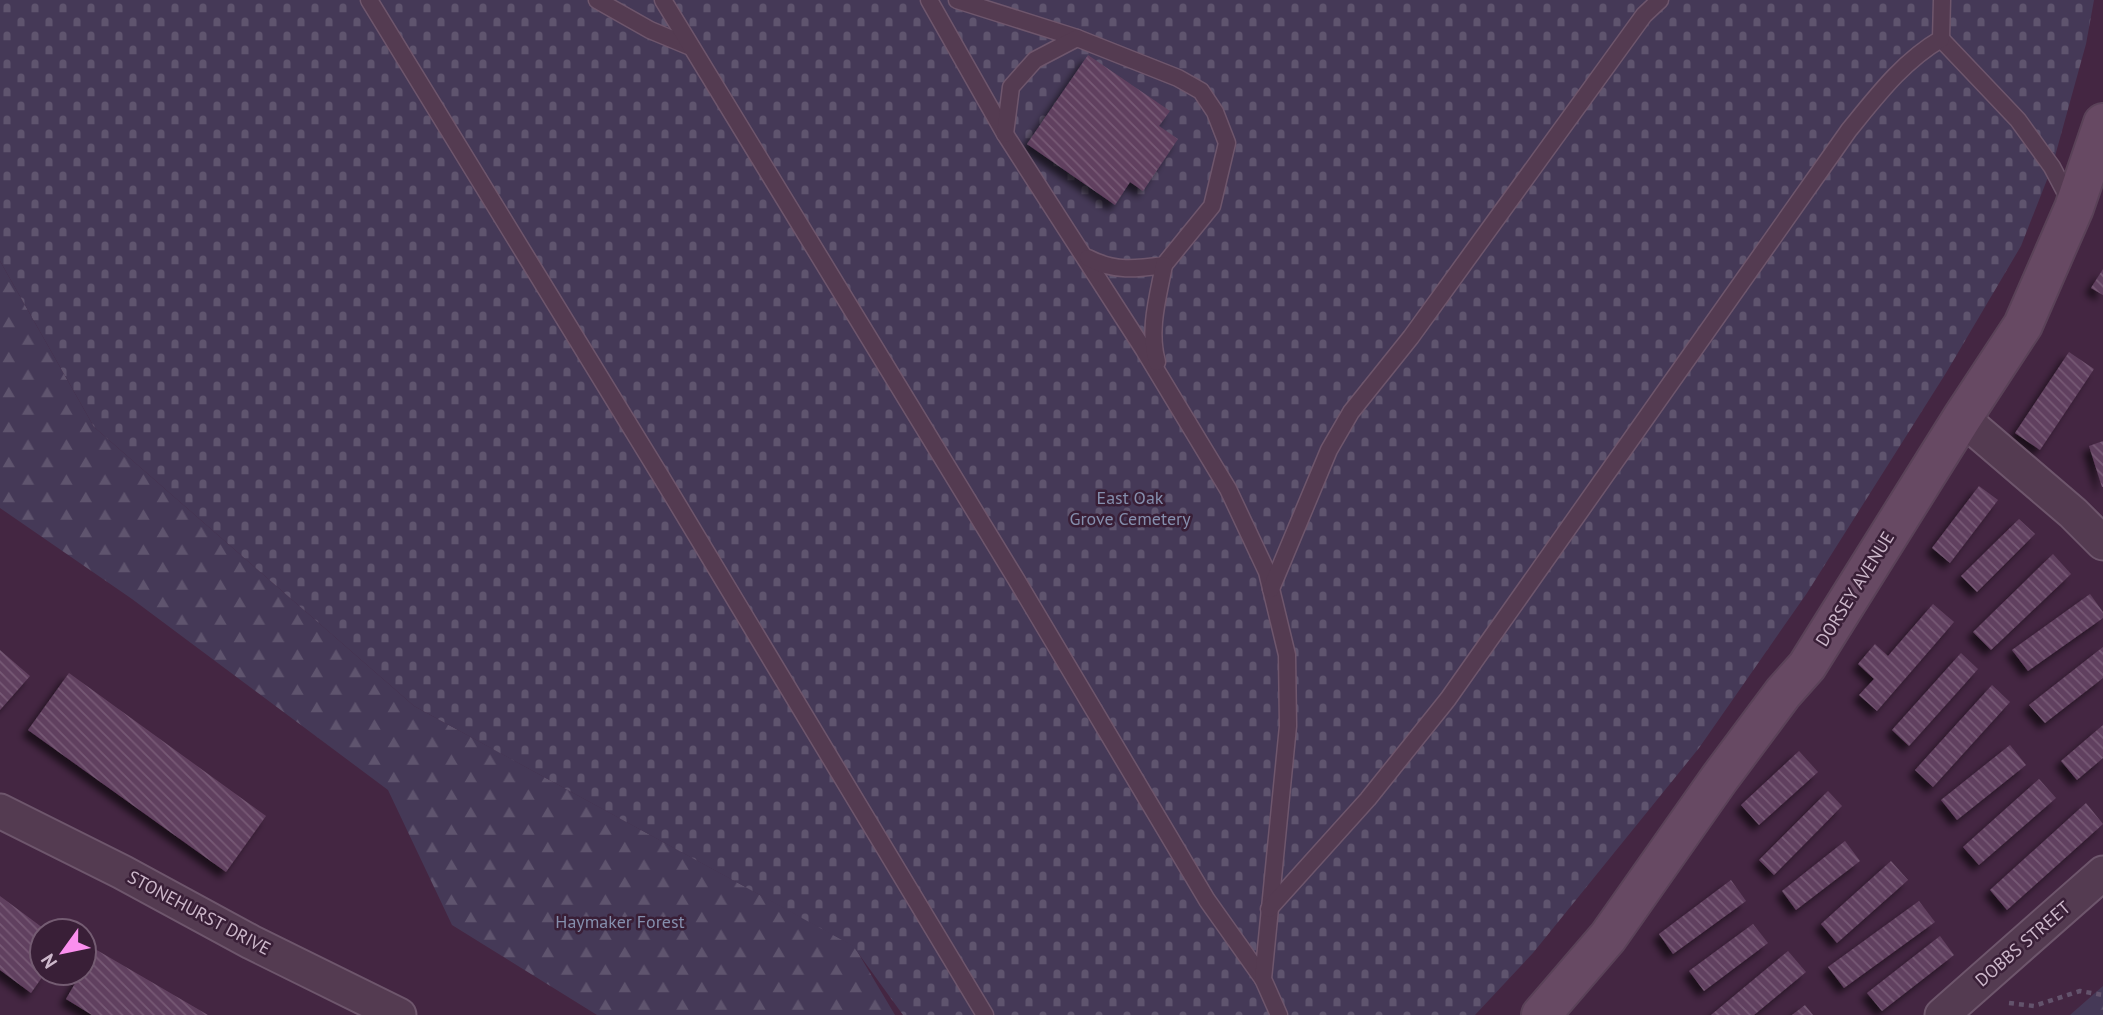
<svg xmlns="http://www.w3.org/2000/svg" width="2103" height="1015" viewBox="0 0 2103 1015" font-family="'PT Sans',sans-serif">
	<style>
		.forest { fill: url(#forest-firs) }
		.cemetery { fill: url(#cemetery-stones) }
		.building { fill: url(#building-back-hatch); filter: url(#shadow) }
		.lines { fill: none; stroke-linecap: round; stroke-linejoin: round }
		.lane-casing { stroke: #6e566c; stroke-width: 19 }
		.street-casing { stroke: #6e566c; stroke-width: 37 }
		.secondary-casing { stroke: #5a4258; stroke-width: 42 }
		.path { stroke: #63536c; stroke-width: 4.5; stroke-dasharray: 5 5; stroke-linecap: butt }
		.lane { stroke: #543b51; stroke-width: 16 }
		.street { stroke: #543b51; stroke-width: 33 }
		.secondary { stroke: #674963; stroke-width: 38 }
		.labels { text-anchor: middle; stroke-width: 5; stroke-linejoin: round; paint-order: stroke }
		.park-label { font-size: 18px; fill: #858fad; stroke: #391f37 }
		.street-label { font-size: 18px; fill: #cdb8cb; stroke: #391f37 }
	</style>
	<defs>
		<pattern id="forest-firs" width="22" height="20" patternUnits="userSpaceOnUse" patternTransform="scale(1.75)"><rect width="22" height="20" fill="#453957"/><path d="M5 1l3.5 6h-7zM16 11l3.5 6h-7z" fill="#5f546e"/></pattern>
		<pattern id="cemetery-stones" width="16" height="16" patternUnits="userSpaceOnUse" patternTransform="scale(1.75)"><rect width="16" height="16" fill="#453957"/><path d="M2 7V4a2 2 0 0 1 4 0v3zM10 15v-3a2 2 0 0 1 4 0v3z" fill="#5f546e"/></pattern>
		<pattern id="building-back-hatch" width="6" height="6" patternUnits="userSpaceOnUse" patternTransform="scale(1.75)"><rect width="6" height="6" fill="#61405f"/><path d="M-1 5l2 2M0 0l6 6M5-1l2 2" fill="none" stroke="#765a75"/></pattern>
		<filter id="shadow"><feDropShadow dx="-6" dy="6" stdDeviation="3.5" flood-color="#0009"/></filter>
	</defs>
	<rect width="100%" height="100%" fill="#442642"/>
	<g class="forest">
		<path d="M 0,261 L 94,427 L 414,706 L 854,946 L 895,1015 L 597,1015 L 452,925 L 388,790 L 132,599 L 0,508 Z"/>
		<path d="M 2103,986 L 2103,1015 L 2070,1015 Z"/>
	</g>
	<path class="cemetery" d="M 0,0 L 2094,0 L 2086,44 L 2052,167 L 2021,246 L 1946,373 L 1807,593 L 1699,748 L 1533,953 L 1475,1015 L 903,1015 L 853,946 L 414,706 L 94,427 L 0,261 Z"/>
	<g class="building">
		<path d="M 1088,55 L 1170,111 L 1159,126 L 1178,139 L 1143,191 L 1130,182 L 1115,205 L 1027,144 Z"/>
		<path d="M 2103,269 L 2103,295 L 2091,288 Z"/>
		<path d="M 2069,352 L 2094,369 L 2040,450 L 2015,433 Z"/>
		<path d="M 2103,441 L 2103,487 L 2102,487 L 2089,446 Z"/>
		<path d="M 1979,486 L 1998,500 L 1950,563 L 1932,548 Z"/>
		<path d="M 2019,519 L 2035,534 L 1977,592 L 1961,576 Z"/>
		<path d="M 2053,554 L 2071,574 L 1991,650 L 1973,632 Z"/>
		<path d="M 2090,594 L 2103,612 L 2103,618 L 2028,671 L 2012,650 Z"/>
		<path d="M 1933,604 L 1954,622 L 1877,711 L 1859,695 L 1874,679 L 1858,664 L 1875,644 L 1888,656 Z"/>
		<path d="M 2103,647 L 2103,678 L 2045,723 L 2029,705 Z"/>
		<path d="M 0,650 L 30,676 L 0,710 Z"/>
		<path d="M 1961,653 L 1978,669 L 1909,746 L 1892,730 Z"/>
		<path d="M 69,673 L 266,816 L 226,872 L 28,730 Z"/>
		<path d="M 1992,685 L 2010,702 L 1933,787 L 1915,770 Z"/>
		<path d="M 2103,725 L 2103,758 L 2077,780 L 2061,761 Z"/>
		<path d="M 2010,745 L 2026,765 L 1957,820 L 1941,800 Z"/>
		<path d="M 1799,751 L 1818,772 L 1759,825 L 1741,805 Z"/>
		<path d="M 2039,779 L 2056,798 L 1979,865 L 1963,847 Z"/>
		<path d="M 1828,791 L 1842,806 L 1774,875 L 1759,860 Z"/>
		<path d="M 2086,803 L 2103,824 L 2007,910 L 1990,890 Z"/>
		<path d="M 1845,841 L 1860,861 L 1796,910 L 1782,891 Z"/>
		<path d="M 1891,861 L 1908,880 L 1837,943 L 1821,924 Z"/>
		<path d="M 1731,880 L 1746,901 L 1673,954 L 1659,934 Z"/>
		<path d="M 0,896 L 47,931 L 42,931 L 42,973 L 45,973 L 31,993 L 0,970 Z"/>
		<path d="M 1919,901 L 1935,922 L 1844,988 L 1828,967 Z"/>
		<path d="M 1753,924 L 1768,943 L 1704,991 L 1689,971 Z"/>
		<path d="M 1940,936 L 1954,955 L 1882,1011 L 1867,993 Z"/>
		<path d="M 95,949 L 208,1015 L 92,1015 L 66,999 L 81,973 L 84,973 L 84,968 Z"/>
		<path d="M 1788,951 L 1806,972 L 1754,1015 L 1711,1015 Z"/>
		<path d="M 1805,1005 L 1813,1015 L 1792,1015 Z"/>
	</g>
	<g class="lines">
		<defs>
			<g id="lane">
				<path d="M 369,0 L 660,475 L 985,1015"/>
				<path d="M 597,0 L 650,30 L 691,47"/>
				<path d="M 663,0 L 1016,579 L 1207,900 L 1263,979"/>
				<path d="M 929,0 L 1005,134 L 1144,350 L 1228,489 L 1267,572 L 1287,655 L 1288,726 L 1263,979 L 1279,1015"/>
				<path d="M 957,0 L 1077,38"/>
				<path d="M 1941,39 L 2018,120 L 2052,167 L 2071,203"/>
				<path d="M 1005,134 L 1011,87 L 1035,60 L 1077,38 L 1178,78 L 1201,91 L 1215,112 L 1227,143 L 1212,206 L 1164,265 C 1136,269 1115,272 1088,258"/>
				<path d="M 1157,362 C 1148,330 1158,297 1164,265"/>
				<path d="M 1271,589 L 1329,450 L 1351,412 L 1411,337 L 1644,15 L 1660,0"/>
				<path d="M 1269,909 L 1368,799 L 1448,699 L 1849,130 C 1876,97 1903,61 1941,39 L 1942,0"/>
			</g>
			<g id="street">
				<path d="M 1962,418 L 2073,513 L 2103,543"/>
				<path d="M 0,811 L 122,872 L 251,942 L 399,1015"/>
				<path d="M 1942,1015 L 2103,873"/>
			</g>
			<path id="secondary" d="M 1541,1015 L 1608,937 L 1719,779 L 1783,693 L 1807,666 L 1962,418 L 2023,325 L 2074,208 L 2103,123"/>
		</defs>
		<use href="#lane" class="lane-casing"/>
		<use href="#street" class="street-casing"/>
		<use href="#secondary" class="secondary-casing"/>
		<path class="path" d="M 2009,1003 L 2034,1006 L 2080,991 L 2103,995"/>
		<use href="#lane" class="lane"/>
		<use href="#street" class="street"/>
		<use href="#secondary" class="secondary"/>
	</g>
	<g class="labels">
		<g class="park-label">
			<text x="1130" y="504">East Oak<tspan x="1130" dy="21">Grove Cemetery</tspan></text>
			<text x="620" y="928">Haymaker Forest</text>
		</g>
		<g class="street-label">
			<text transform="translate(1855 589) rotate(-58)" y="6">DORSEY AVENUE</text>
			<text transform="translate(199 913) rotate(28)" y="6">STONEHURST DRIVE</text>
			<text transform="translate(2023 944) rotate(-41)" y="6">DOBBS STREET</text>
		</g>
	</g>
	<g transform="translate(63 952) rotate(237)"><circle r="33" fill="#391f37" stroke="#745c72" stroke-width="2"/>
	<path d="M0-5L12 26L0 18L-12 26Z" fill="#fb8fee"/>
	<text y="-10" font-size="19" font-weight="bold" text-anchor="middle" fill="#cdb8cb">N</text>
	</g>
</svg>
